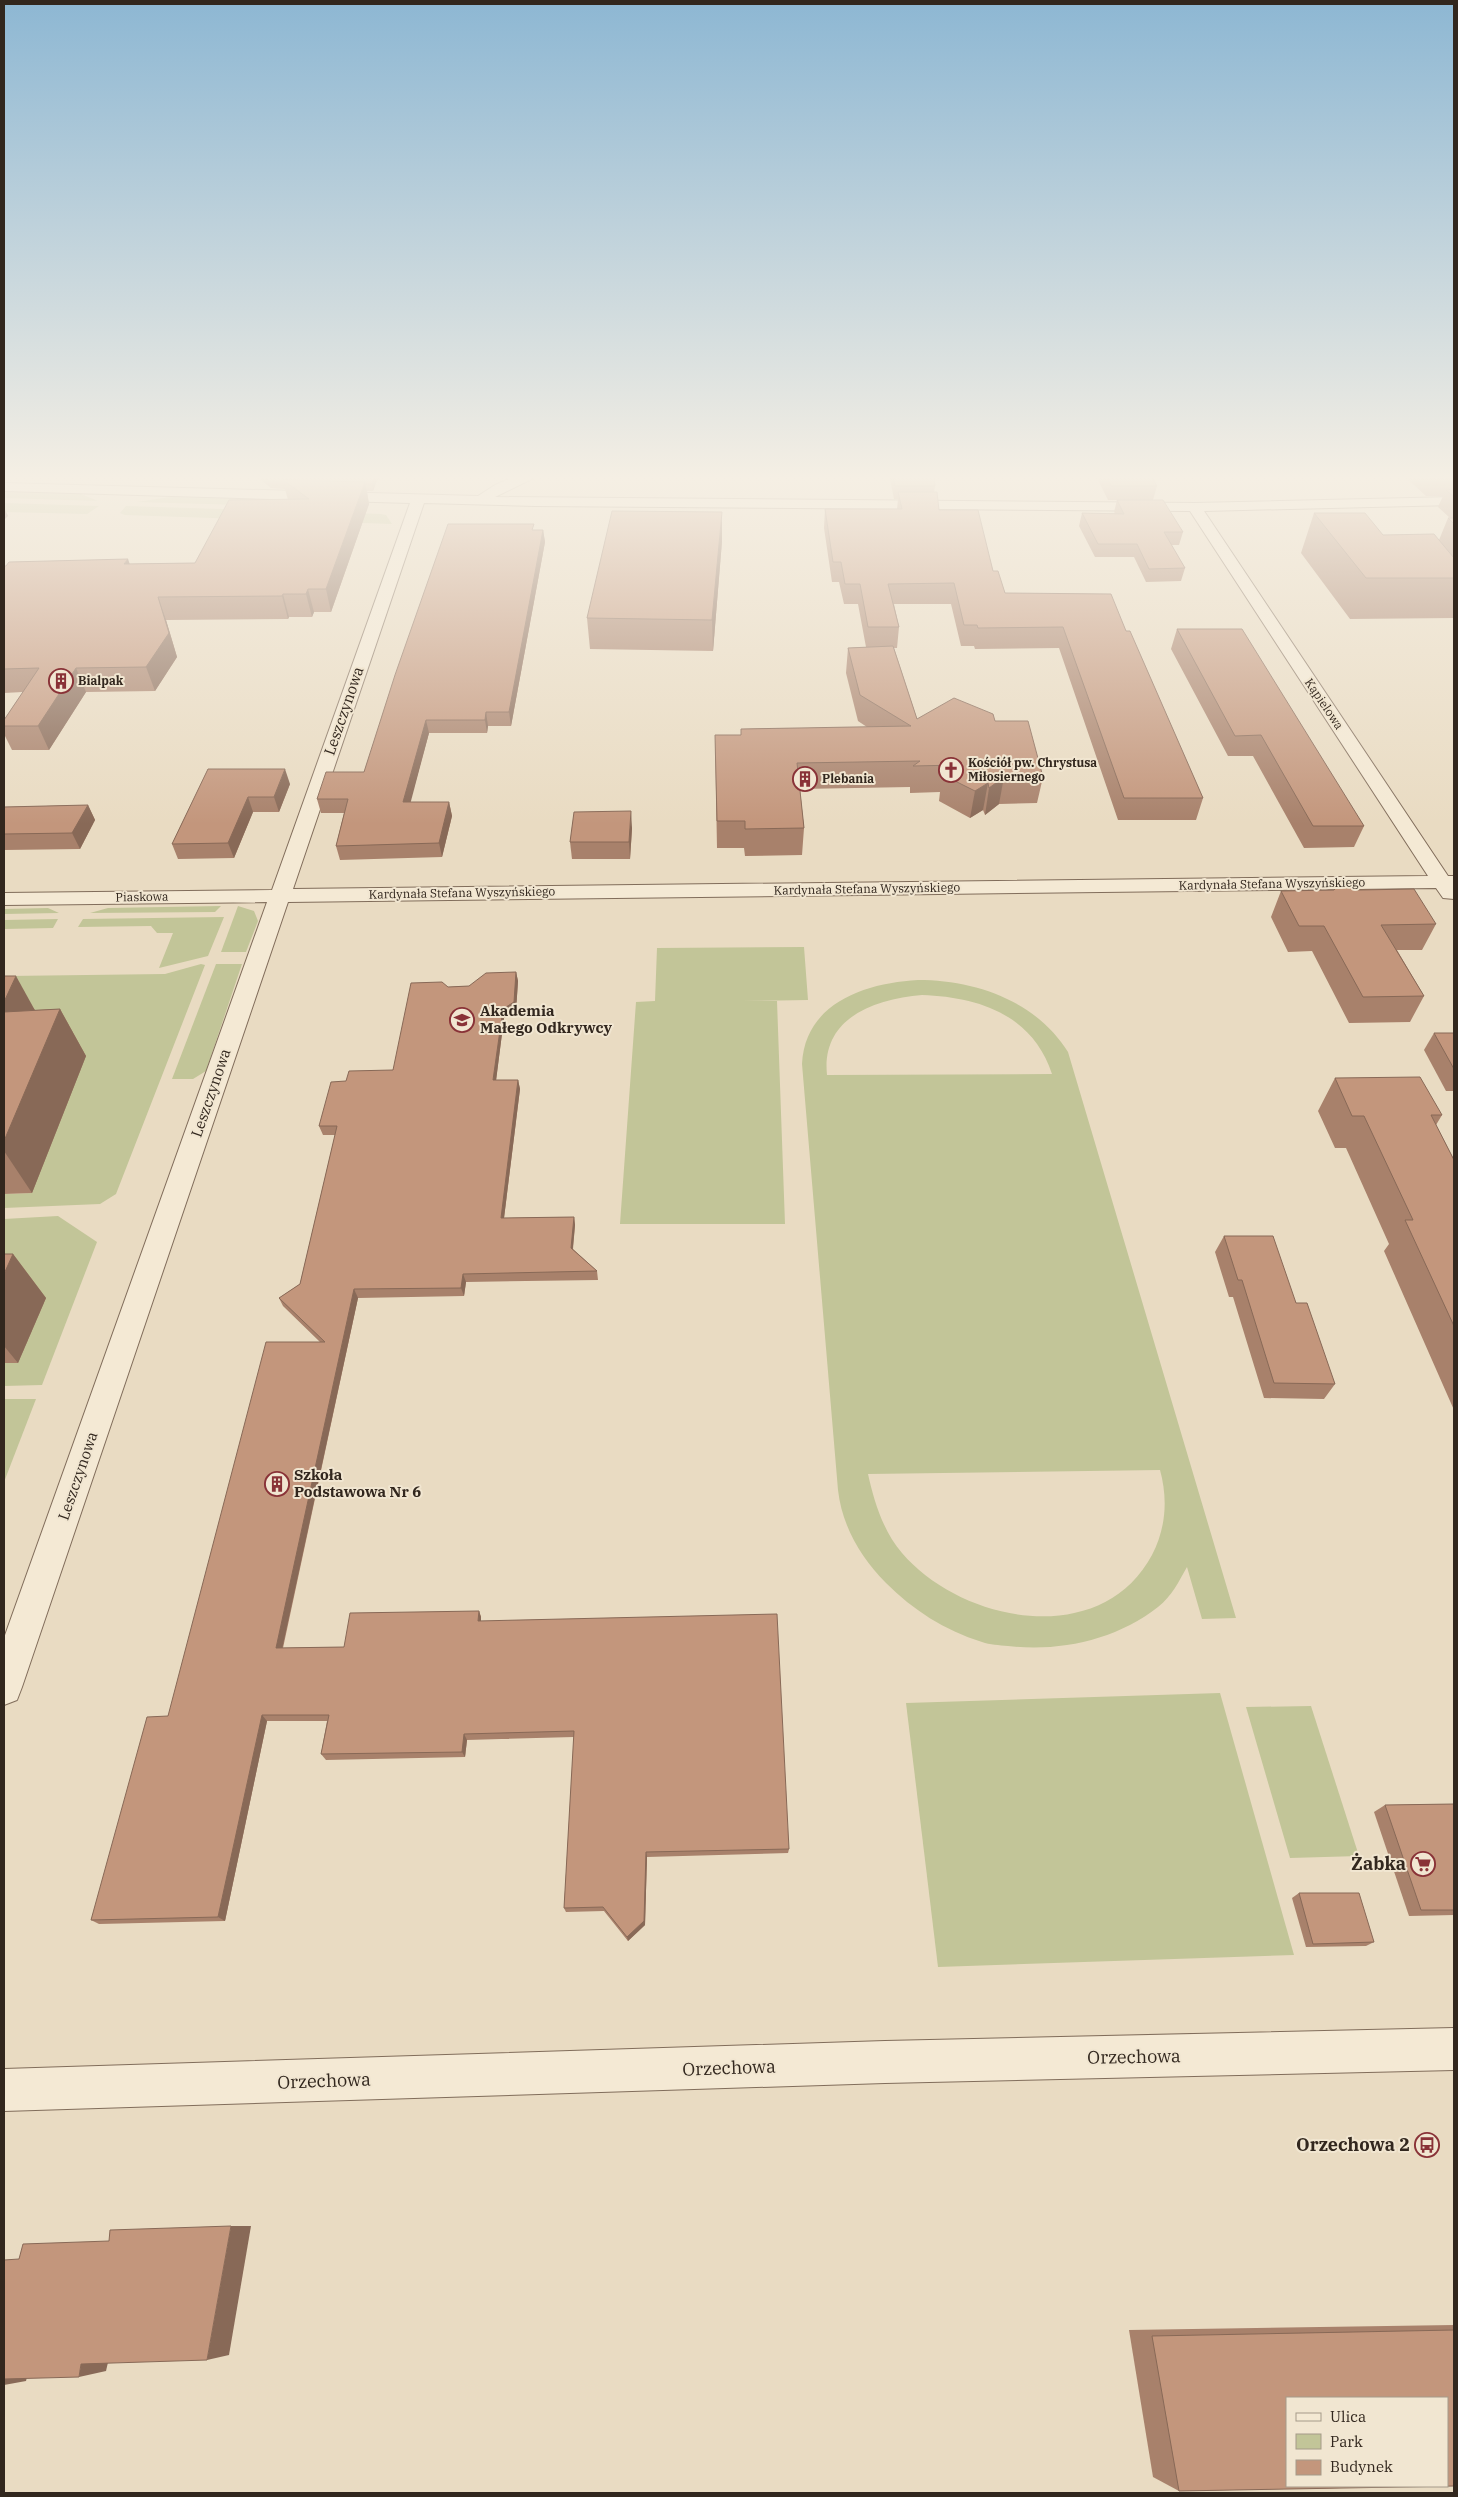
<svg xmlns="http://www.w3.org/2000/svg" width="1458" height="2497" viewBox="0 0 1458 2497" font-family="'IBM Plex Serif',serif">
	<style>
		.green { fill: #c2c598; fill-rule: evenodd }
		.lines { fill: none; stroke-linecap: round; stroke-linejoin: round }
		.minor-casing { stroke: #816d5b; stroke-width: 2 }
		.minor { fill: #f4e9d4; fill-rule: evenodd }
		.wall { fill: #a8816b }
		.shaded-wall { fill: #886957 }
		.building { fill: #c3967c; stroke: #886957; fill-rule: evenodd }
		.labels { text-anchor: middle; stroke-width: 4; stroke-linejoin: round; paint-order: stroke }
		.far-poi-label { font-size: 12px; font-weight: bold; fill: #32271e; stroke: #f1e6d1; text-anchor: start }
		.far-street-label { font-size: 12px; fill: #32271e; stroke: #f1e6d1 }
		.street-label { font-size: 15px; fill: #32271e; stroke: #f1e6d1 }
		.poi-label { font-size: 15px; font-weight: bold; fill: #32271e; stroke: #f1e6d1; text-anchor: start }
		.near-poi-label { font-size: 18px; font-weight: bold; fill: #32271e; stroke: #f1e6d1; text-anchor: end }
		.near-street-label { font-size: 18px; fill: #32271e; stroke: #f1e6d1 }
	</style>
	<rect width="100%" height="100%" fill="#e9dbc2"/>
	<g class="green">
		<path d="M 4,492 L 81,494 L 98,501 L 4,498 Z"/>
		<path d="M 170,497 L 247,499 L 242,505 L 137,502 Z"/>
		<path d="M 4,503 L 99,506 L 87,514 L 4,512 Z"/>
		<path d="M 126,506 L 381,514 L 386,515 L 392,524 L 125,515 L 120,513 Z"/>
		<path d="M 221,906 L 215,912 L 90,913 L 108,908 Z"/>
		<path d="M 238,906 L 254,911 L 258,921 L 246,952 L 221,952 Z"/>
		<path d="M 48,908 L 59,913 L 4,914 L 4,909 Z"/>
		<path d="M 224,917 L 208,956 L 159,968 L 173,933 L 157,933 L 151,926 L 78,927 L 83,919 Z"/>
		<path d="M 58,919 L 53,928 L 4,929 L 4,920 Z"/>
		<path d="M 804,947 L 808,1000 L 742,1001 L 777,1001 L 785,1224 L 620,1224 L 636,1002 L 655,1001 L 657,948 Z"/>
		<path d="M 201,964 L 205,965 L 116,1194 L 100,1204 L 4,1208 L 4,1194 L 32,1193 L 23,1059 L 8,976 L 165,974 Z"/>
		<path d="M 216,964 L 242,964 L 206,1071 L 193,1079 L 172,1079 Z"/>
		<path d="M 918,980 C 976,980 1036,1001 1068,1052 L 1236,1618 L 1202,1619 L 1187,1567 C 1179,1581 1172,1596 1158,1607 C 1116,1640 1060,1652 1008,1646 C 999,1645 990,1645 982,1642 C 944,1630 913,1610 886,1583 C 861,1558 842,1526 838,1490 L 802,1064 C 805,1003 865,983 918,980 ZM 922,995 C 979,997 1033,1015 1052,1074 L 827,1075 C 821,1018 874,999 922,995 ZM 1160,1470 C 1168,1499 1166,1528 1152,1555 C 1101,1650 962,1623 902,1553 C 883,1531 874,1501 868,1474 Z"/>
		<path d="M 58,1216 L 97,1242 L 42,1385 L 4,1386 L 4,1219 Z"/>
		<path d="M 4,1399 L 36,1399 L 4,1482 Z"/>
		<path d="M 1220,1693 L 1294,1955 L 938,1967 L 906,1703 Z"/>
		<path d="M 1311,1706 L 1359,1856 L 1290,1858 L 1246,1707 Z"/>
	</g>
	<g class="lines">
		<defs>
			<g id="minor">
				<path d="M 520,474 L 542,474 L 495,497 L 1195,503 L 1454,497 L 1454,505 L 1204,511 L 1448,876 L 1454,876 L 1454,899 L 1443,898 L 1436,888 L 288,902 L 22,1687 L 17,1700 L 4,1705 L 4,1638 L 267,902 L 4,905 L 4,893 L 272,890 L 410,503 L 4,491 L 4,483 L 478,496 L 495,485 ZM 424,503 L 535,506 L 1190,511 L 1428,876 L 293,889 Z"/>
				<path d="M 1454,2028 L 1454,2070 L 885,2083 L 4,2111 L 4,2069 L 885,2041 Z"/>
			</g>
		</defs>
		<use href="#minor" class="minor-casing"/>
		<use href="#minor" class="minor"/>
	</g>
	<g class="wall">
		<path d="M 253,474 L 399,474 L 377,480 L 373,491 L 367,491 L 369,504 L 331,612 L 314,612 L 312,617 L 289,617 L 288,619 L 166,620 L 177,657 L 155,691 L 86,692 L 49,750 L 12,750 L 4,734 L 4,720 L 23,692 L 4,693 L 4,566 L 195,563 L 288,500 L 285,489 L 271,488 Z"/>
		<path d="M 889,474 L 934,474 L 935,486 L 934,492 L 939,510 L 993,571 L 1005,593 L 1126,631 L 1203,798 L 1196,820 L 1118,820 L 1059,648 L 975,649 L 974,646 L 961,646 L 951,604 L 894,604 L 899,627 L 897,648 L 894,648 L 917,719 L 995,721 L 1043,777 L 1037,803 L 999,804 L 985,815 L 983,810 L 970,818 L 939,801 L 940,792 L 910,793 L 910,787 L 800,789 L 804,828 L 802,855 L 745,856 L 744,848 L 717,848 L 715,735 L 741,735 L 741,729 L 867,727 L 858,721 L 846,673 L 848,648 L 866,647 L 858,604 L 844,604 L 839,582 L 832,582 L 824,528 L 825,509 L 897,509 L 898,499 L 894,499 Z"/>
		<path d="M 1096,474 L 1150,474 L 1157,486 L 1153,500 L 1183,532 L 1179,545 L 1171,545 L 1185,568 L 1181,581 L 1146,582 L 1134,557 L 1095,557 L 1079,526 L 1082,513 L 1115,513 L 1114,512 L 1117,500 L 1108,500 L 1096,476 Z"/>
		<path d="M 1402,474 L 1454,474 L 1454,615 L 1453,618 L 1350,619 L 1301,553 L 1314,513 L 1383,535 L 1439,540 L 1448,518 L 1450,518 L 1438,507 L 1443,496 L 1426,496 Z"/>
		<path d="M 534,530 L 543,530 L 545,542 L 511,726 L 488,726 L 487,733 L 429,733 L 410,802 L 449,802 L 452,816 L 442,857 L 340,860 L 336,846 L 344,813 L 321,813 L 317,799 L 364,772 Z"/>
		<path d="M 722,541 L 713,651 L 590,649 L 587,618 Z"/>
		<path d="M 1177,629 L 1364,826 L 1354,847 L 1304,848 L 1253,756 L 1228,756 L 1171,649 Z"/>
		<path d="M 208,769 L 290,784 L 279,812 L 253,812 L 234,858 L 178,859 L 172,844 Z"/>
		<path d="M 88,805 L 95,820 L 80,849 L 4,850 L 4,807 Z"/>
		<path d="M 632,828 L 630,859 L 572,859 L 570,842 Z"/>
		<path d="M 1358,890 L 1436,924 L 1422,950 L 1397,950 L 1424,996 L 1410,1022 L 1349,1023 L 1312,951 L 1288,952 L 1271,917 L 1281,891 Z"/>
		<path d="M 516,972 L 518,981 L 516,1011 L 504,1018 L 496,1080 L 518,1080 L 520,1089 L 504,1218 L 574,1217 L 575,1225 L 573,1249 L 597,1271 L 598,1280 L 466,1282 L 464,1296 L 358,1298 L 283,1648 L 344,1647 L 479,1611 L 481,1617 L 481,1621 L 789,1849 L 788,1853 L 647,1857 L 645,1925 L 628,1941 L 604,1911 L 566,1912 L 564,1908 L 574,1737 L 467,1740 L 465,1757 L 326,1760 L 321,1754 L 327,1721 L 267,1721 L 225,1921 L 99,1924 L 91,1920 L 168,1716 L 320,1342 L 283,1306 L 279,1298 L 300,1284 L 335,1135 L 323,1135 L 319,1126 L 346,1081 L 393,1070 L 448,987 L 469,986 Z"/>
		<path d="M 4,976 L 35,1010 L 60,1009 L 86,1056 L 32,1193 L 4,1194 Z"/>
		<path d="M 1434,1033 L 1454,1033 L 1454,1091 L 1446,1091 L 1424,1050 Z"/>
		<path d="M 1335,1078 L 1442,1115 L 1436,1125 L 1454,1160 L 1454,1410 L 1384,1251 L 1389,1244 L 1346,1148 L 1335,1148 L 1318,1111 Z"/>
		<path d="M 1224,1236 L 1296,1303 L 1335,1384 L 1324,1399 L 1264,1398 L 1233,1297 L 1229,1297 L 1215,1252 Z"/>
		<path d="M 4,1254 L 13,1254 L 46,1298 L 18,1363 L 4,1363 Z"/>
		<path d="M 1454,1804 L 1454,1915 L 1409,1916 L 1374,1812 L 1385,1805 Z"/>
		<path d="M 1299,1893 L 1374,1942 L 1366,1946 L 1306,1947 L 1292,1898 Z"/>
		<path d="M 1454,2325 L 1454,2486 L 1179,2491 L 1153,2477 L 1129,2330 Z"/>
	</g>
	<g class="shaded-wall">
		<path d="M 375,474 L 399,474 L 377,480 L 373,491 L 372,484 Z"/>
		<path d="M 365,482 L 369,504 L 331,612 L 326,589 Z"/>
		<path d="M 4,507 L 8,516 L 4,520 Z"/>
		<path d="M 722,512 L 722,541 L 713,651 L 712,620 Z"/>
		<path d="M 543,530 L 545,542 L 511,726 L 509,712 Z"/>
		<path d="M 128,559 L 136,582 L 124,564 Z"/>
		<path d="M 308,589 L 314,612 L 312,617 L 306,594 Z"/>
		<path d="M 283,594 L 289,617 L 288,619 L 282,596 Z"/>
		<path d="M 158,597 L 166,620 L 177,657 L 155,691 L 146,667 Z"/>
		<path d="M 76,668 L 86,692 L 49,750 L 38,726 Z"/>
		<path d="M 486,712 L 488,726 L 487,733 L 485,720 Z"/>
		<path d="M 426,720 L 429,733 L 407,816 L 403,802 Z"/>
		<path d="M 285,769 L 290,784 L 279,812 L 274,797 Z"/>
		<path d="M 1004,777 L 999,804 L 985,815 L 989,788 Z"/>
		<path d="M 988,783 L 983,810 L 970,818 L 975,791 Z"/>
		<path d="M 248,797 L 253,812 L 234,858 L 228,843 Z"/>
		<path d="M 449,802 L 452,816 L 442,857 L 439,843 Z"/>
		<path d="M 88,805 L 95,820 L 80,849 L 72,833 Z"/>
		<path d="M 631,811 L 632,828 L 630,859 L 629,842 Z"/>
		<path d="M 516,972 L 518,981 L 516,1011 L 504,1018 L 495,1089 L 493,1080 L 503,1009 Z"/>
		<path d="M 16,976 L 42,1023 L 4,1020 L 4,1002 Z"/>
		<path d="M 60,1009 L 86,1056 L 32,1193 L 4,1151 L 4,1141 Z"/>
		<path d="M 518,1080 L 520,1089 L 503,1226 L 501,1218 Z"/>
		<path d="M 574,1217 L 575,1225 L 572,1256 L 571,1248 Z"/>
		<path d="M 13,1254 L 46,1298 L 18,1363 L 4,1346 L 4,1274 Z"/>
		<path d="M 463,1274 L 466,1282 L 464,1296 L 461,1288 Z"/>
		<path d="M 354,1289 L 358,1298 L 281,1654 L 276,1648 Z"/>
		<path d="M 479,1611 L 481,1617 L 481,1627 L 478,1621 Z"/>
		<path d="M 262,1715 L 267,1721 L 225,1921 L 218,1917 Z"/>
		<path d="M 464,1734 L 467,1740 L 465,1757 L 462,1752 Z"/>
		<path d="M 646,1852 L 647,1857 L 645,1925 L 628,1941 L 627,1937 Z"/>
		<path d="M 231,2226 L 251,2226 L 229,2355 L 207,2360 Z"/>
		<path d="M 109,2358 L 106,2371 L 79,2377 L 81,2364 Z"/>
		<path d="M 28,2373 L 26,2381 L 4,2385 L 4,2378 Z"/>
	</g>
	<g class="building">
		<path d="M 260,474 L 375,474 L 372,484 L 364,484 L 365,482 L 283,480 L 283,481 L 269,481 Z"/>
		<path d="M 892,474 L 934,474 L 935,486 L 895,486 Z"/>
		<path d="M 1106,474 L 1150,474 L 1157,486 L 1111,486 Z"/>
		<path d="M 1428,474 L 1454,474 L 1454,478 L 1432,478 Z"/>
		<path d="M 283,480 L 365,482 L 326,589 L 308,589 L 306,594 L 283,594 L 282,596 L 158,597 L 169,633 L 146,667 L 76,668 L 38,726 L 4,726 L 4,720 L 39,668 L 4,669 L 4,566 L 6,566 L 9,562 L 128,559 L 124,564 L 195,563 L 229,500 L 309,499 Z"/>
		<path d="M 1454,489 L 1454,497 L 1446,490 Z"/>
		<path d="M 898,492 L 937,492 L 939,510 L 978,510 L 993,571 L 998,571 L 1005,593 L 1111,594 L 1126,631 L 1130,631 L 1203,798 L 1124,798 L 1063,627 L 978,628 L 977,625 L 964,625 L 954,583 L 888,584 L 899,627 L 868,627 L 860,584 L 845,584 L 841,562 L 833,562 L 825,509 L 902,509 Z"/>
		<path d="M 1117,500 L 1163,500 L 1183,532 L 1164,532 L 1185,568 L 1149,569 L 1137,544 L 1098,544 L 1082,513 L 1124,514 Z"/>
		<path d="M 612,511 L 722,512 L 712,620 L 587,618 Z"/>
		<path d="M 1314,513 L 1365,513 L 1383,535 L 1434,534 L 1454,558 L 1454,578 L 1366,578 Z"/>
		<path d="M 1448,518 L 1454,518 L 1454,524 Z"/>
		<path d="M 448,524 L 534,524 L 532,530 L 543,530 L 509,712 L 486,712 L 485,720 L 426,720 L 403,802 L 449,802 L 439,843 L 336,846 L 348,799 L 317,799 L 326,772 L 364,772 L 395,675 Z"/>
		<path d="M 1177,629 L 1242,629 L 1364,826 L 1313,826 L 1261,735 L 1235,736 Z"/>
		<path d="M 893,646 L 917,719 L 954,698 L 993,714 L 995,721 L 1028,721 L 1043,777 L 1004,777 L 989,788 L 988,783 L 975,791 L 943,775 L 958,765 L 913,766 L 920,761 L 797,763 L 804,828 L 745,829 L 745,821 L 717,821 L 715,735 L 741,735 L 741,729 L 911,726 L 860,695 L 848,648 Z"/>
		<path d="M 208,769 L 285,769 L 274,797 L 248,797 L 228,843 L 172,844 Z"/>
		<path d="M 88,805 L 72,833 L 4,834 L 4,807 Z"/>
		<path d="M 631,811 L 629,842 L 570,842 L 574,812 Z"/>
		<path d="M 1343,881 L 1358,890 L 1414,889 L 1436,924 L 1381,925 L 1424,996 L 1363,997 L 1324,926 L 1299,926 L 1281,891 L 1334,890 Z"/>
		<path d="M 516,972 L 514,1002 L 503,1009 L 493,1080 L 518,1080 L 501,1218 L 574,1217 L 571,1248 L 597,1271 L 463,1274 L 461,1288 L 354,1289 L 276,1648 L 344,1647 L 350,1613 L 479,1611 L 478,1621 L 777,1614 L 789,1849 L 646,1852 L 644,1921 L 627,1937 L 603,1907 L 564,1908 L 574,1731 L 464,1734 L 462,1752 L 321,1754 L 329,1715 L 262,1715 L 218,1917 L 91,1920 L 147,1717 L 168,1716 L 266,1342 L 325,1342 L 279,1298 L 300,1284 L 337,1126 L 319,1126 L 331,1082 L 346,1081 L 349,1071 L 393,1070 L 411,983 L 442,982 L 448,987 L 469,986 L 486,973 Z"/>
		<path d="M 4,976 L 16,976 L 4,1002 Z"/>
		<path d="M 60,1009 L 4,1141 L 4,1012 Z"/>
		<path d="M 1434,1033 L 1454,1033 L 1454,1069 Z"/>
		<path d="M 1420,1077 L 1442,1115 L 1431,1115 L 1454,1160 L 1454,1326 L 1405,1220 L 1413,1220 L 1364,1116 L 1352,1116 L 1335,1078 Z"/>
		<path d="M 1224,1236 L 1273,1236 L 1296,1303 L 1307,1303 L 1335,1384 L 1274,1383 L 1242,1280 L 1238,1280 Z"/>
		<path d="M 4,1254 L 13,1254 L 4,1274 Z"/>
		<path d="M 1454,1804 L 1454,1910 L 1421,1910 L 1385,1805 Z"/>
		<path d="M 1299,1893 L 1359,1893 L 1374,1942 L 1313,1944 Z"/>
		<path d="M 231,2226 L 207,2360 L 81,2364 L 79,2377 L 4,2379 L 4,2260 L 19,2259 L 23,2244 L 109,2241 L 110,2230 Z"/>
		<path d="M 1454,2330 L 1454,2486 L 1179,2491 L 1152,2336 ZM 1287,2398 L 1447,2398 L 1447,2486 L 1287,2486 Z"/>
	</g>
	<linearGradient id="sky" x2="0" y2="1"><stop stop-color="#8db7d3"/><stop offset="0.58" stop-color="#f5efe4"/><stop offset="1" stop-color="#f5efe4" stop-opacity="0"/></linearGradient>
	<rect width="1458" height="824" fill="url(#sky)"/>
	<defs>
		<symbol id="building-ring" viewBox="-11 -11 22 22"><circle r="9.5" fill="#f1e6d1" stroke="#893237" stroke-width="1.5"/><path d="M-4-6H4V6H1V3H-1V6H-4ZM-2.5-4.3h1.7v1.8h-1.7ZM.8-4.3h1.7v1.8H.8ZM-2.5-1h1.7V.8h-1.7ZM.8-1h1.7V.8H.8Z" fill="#893237"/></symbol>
		<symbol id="church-ring" viewBox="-11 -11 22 22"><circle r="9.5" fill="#f1e6d1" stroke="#893237" stroke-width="1.5"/><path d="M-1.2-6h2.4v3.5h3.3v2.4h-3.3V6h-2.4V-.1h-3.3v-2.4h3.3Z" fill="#893237"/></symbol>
		<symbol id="school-ring" viewBox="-11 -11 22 22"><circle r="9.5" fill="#f1e6d1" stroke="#893237" stroke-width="1.5"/><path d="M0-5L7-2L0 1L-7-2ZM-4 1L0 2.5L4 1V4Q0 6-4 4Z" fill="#893237"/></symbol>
		<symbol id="supermarket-ring" viewBox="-11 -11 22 22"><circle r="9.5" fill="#f1e6d1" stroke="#893237" stroke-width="1.5"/><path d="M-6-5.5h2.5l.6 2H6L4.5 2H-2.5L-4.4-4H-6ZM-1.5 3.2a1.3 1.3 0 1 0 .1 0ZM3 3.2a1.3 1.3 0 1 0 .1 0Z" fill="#893237"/></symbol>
		<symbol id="bus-ring" viewBox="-11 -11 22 22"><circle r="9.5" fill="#f1e6d1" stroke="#893237" stroke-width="1.5"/><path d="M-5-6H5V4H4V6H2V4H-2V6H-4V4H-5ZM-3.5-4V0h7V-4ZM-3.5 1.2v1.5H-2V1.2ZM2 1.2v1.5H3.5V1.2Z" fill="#893237"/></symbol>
	</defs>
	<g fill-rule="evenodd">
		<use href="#building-ring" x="47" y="667" width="28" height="28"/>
		<use href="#church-ring" x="937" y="756" width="28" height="28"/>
		<use href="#building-ring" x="791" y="765" width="28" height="28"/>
		<use href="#school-ring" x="448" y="1006" width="28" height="28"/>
		<use href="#building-ring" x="263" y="1470" width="28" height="28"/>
		<use href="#supermarket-ring" x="1409" y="1850" width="28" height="28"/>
		<use href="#bus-ring" x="1413" y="2131" width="28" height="28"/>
	</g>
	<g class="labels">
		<g class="far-poi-label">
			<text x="78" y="685">Bialpak</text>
			<text x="968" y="767">Kościół pw. Chrystusa<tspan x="968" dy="14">Miłosiernego</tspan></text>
			<text x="822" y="783">Plebania</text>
		</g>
		<g class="far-street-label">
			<text transform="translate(1324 704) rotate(56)" y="4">Kąpielowa</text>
			<text transform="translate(1272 884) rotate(-1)" y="4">Kardynała Stefana Wyszyńskiego</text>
			<text transform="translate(867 889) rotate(-1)" y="4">Kardynała Stefana Wyszyńskiego</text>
			<text transform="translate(462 893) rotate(-1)" y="4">Kardynała Stefana Wyszyńskiego</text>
			<text transform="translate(142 897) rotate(-1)" y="4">Piaskowa</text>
		</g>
		<g class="street-label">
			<text transform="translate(344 711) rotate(-71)" y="5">Leszczynowa</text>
			<text transform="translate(211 1093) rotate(-71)" y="5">Leszczynowa</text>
			<text transform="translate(78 1476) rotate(-71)" y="5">Leszczynowa</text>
		</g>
		<g class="poi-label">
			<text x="480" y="1016">Akademia<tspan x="480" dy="17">Małego Odkrywcy</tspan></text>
			<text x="294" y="1480">Szkoła<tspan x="294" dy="17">Podstawowa Nr 6</tspan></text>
		</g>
		<g class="near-poi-label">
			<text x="1406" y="1870">Żabka</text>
			<text x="1410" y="2151">Orzechowa 2</text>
		</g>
		<g class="near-street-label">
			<text transform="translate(1134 2057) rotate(-1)" y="6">Orzechowa</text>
			<text transform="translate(729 2068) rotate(-2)" y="6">Orzechowa</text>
			<text transform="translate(324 2081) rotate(-2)" y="6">Orzechowa</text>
		</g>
	</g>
	<rect width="1458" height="2497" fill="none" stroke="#32271e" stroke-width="10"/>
	<rect x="1286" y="2397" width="162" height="90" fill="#f1e6d1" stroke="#a59a89"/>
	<rect x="1296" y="2413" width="25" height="8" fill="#f4e9d4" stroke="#a59a89"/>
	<text x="1330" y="2422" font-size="15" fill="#32271e">Ulica</text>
	<rect x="1296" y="2434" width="25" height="15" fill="#c2c598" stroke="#a59a89"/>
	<text x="1330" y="2447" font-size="15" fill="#32271e">Park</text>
	<rect x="1296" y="2460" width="25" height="15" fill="#c3967c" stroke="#a59a89"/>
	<text x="1330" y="2472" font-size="15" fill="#32271e">Budynek</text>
</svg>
